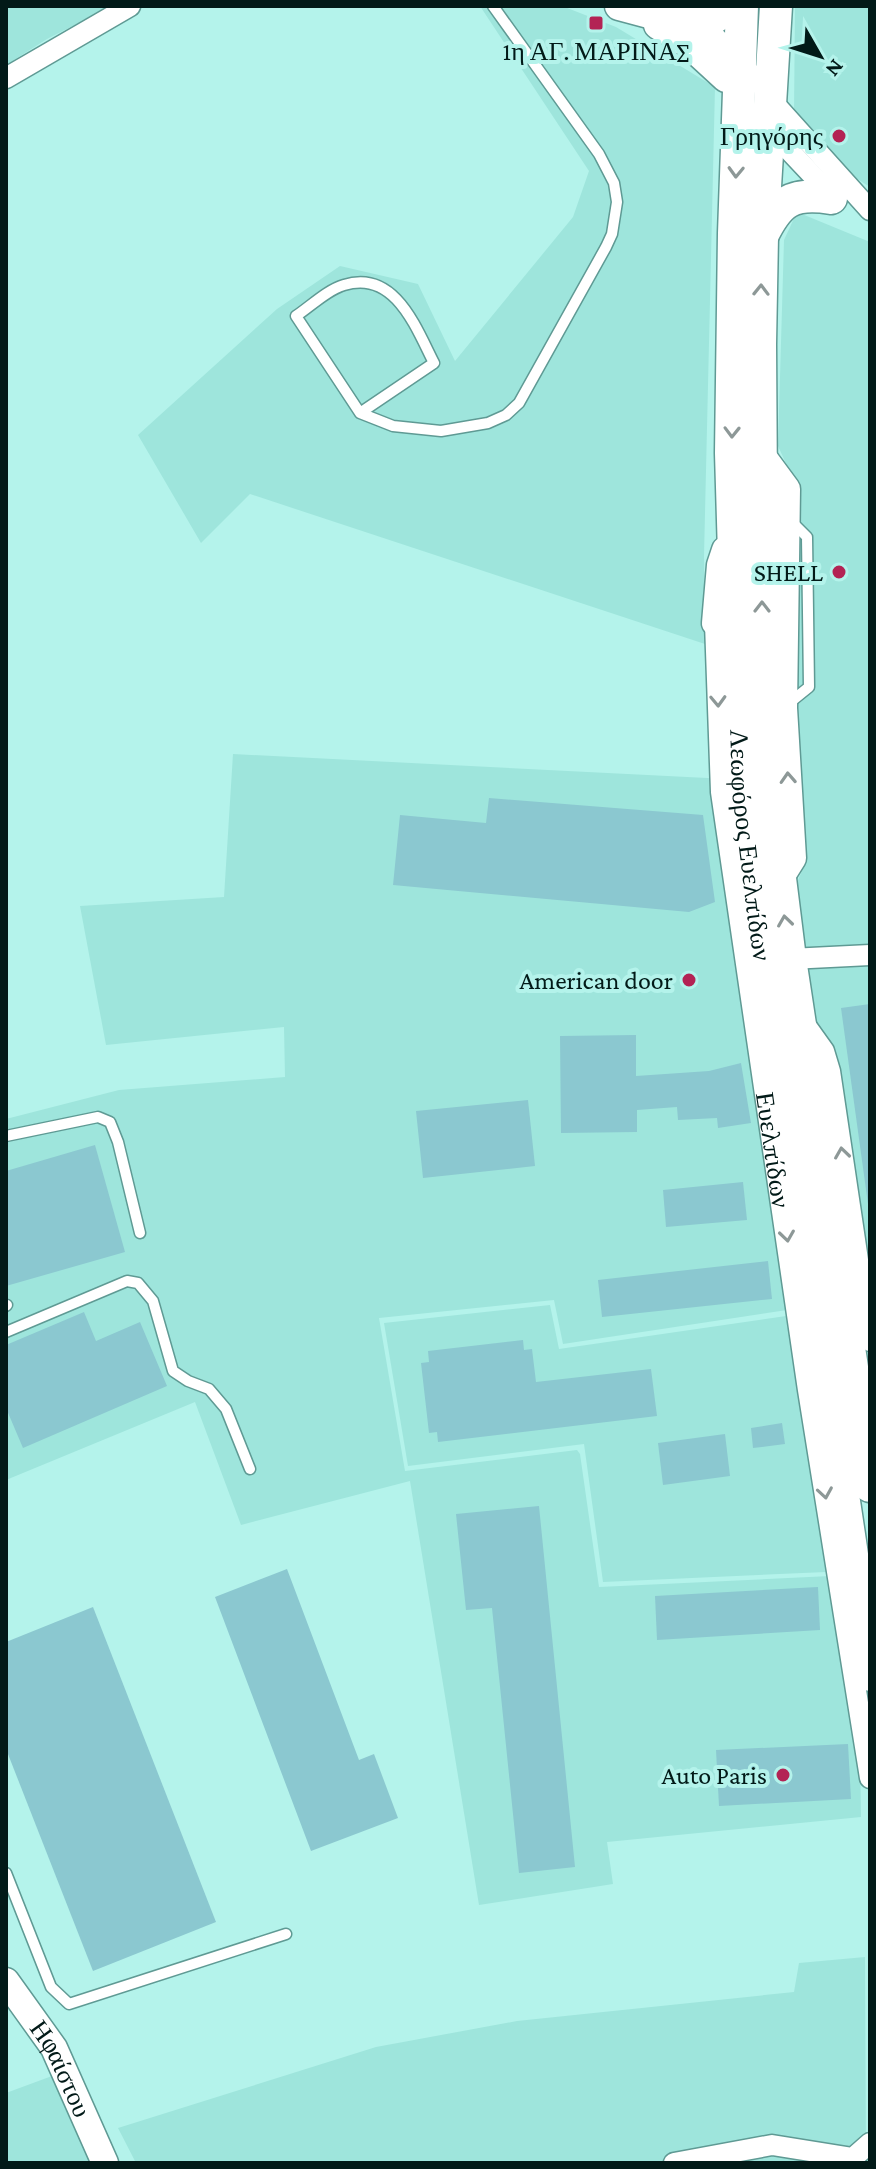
<svg xmlns="http://www.w3.org/2000/svg" width="876" height="2169" viewBox="0 0 876 2169" font-family="'Crimson Pro',serif">
	<style>
		.built { fill: #9ee5dc }
		.building { fill: #8bc8d0 }
		.lines { fill: none; stroke-linecap: round; stroke-linejoin: round }
		.service-casing { stroke: #5f9a94; stroke-width: 13 }
		.minor-casing { stroke: #5f9a94; stroke-width: 23 }
		.tertiary-casing { stroke: #5f9a94; stroke-width: 29 }
		.secondary-casing { stroke: #5f9a94; stroke-width: 31 }
		.primary-casing { stroke: #5f9a94; stroke-width: 35 }
		.service { stroke: #fff; stroke-width: 10 }
		.minor { stroke: #fff; stroke-width: 20 }
		.tertiary { stroke: #fff; stroke-width: 26 }
		.secondary { stroke: #fff; stroke-width: 28 }
		.primary { stroke: #fff; stroke-width: 32 }
		.oneway { stroke: #8d9897 }
		.poi-dot { fill: #b32354; stroke: #b4f3eb; stroke-width: 3 }
		.labels { text-anchor: middle; stroke-width: 8; stroke-linejoin: round; paint-order: stroke }
		.poi-label { font-size: 26px; fill: #021a18; stroke: #b4f3eb; text-anchor: end }
		.street-label { font-size: 26px; fill: #021a18; stroke: #b4f3eb }
	</style>
	<rect width="100%" height="100%" fill="#b4f3eb"/>
	<g class="built">
		<path d="M 6,6 L 112,6 L 47,39 L 6,65 Z"/>
		<path d="M 480,6 L 562,6 L 616,27 L 715,87 L 704,556 L 705,644 L 250,494 L 201,543 L 138,435 L 277,309 L 340,266 L 418,284 L 455,361 L 573,217 L 589,171 Z"/>
		<path d="M 795,6 L 870,6 L 870,187 L 843,170 L 794,114 Z"/>
		<path d="M 797,212 L 870,242 L 870,1329 L 794,889 L 806,862 L 790,699 L 794,481 L 778,446 L 784,240 Z"/>
		<path d="M 233,754 L 727,779 L 787,1310 L 563,1344 L 554,1300 L 379,1318 L 405,1471 L 577,1450 L 580,1454 L 599,1587 L 830,1576 L 860,1754 L 861,1817 L 607,1842 L 613,1884 L 479,1905 L 410,1481 L 241,1525 L 195,1402 L 6,1480 L 6,1119 L 119,1090 L 285,1077 L 284,1027 L 106,1045 L 80,906 L 224,897 Z"/>
		<path d="M 550,1305 L 559,1349 L 786,1316 L 826,1572 L 603,1582 L 584,1444 L 408,1466 L 384,1323 Z"/>
		<path d="M 865,1957 L 866,2163 L 136,2163 L 118,2128 L 376,2047 L 517,2021 L 794,1992 L 799,1963 Z"/>
		<path d="M 52,2076 L 90,2163 L 6,2163 L 6,2093 Z"/>
	</g>
	<g class="building">
		<path d="M 489,798 L 703,815 L 715,902 L 689,912 L 393,885 L 400,815 L 486,823 Z"/>
		<path d="M 870,1004 L 870,1204 L 868,1204 L 841,1008 Z"/>
		<path d="M 636,1035 L 636,1076 L 709,1071 L 741,1063 L 751,1123 L 718,1128 L 717,1118 L 678,1120 L 677,1107 L 637,1110 L 637,1132 L 561,1133 L 560,1036 Z"/>
		<path d="M 528,1100 L 535,1166 L 423,1178 L 416,1111 Z"/>
		<path d="M 95,1145 L 125,1252 L 6,1286 L 6,1171 Z"/>
		<path d="M 743,1182 L 747,1220 L 666,1227 L 663,1190 Z"/>
		<path d="M 768,1261 L 772,1299 L 602,1317 L 598,1280 Z"/>
		<path d="M 84,1312 L 96,1341 L 140,1322 L 167,1386 L 23,1448 L 6,1408 L 6,1345 Z"/>
		<path d="M 523,1340 L 524,1350 L 532,1349 L 536,1382 L 651,1369 L 657,1416 L 438,1442 L 437,1432 L 429,1433 L 421,1363 L 429,1362 L 428,1351 Z"/>
		<path d="M 782,1423 L 785,1444 L 753,1448 L 751,1428 Z"/>
		<path d="M 725,1434 L 730,1476 L 663,1485 L 658,1443 Z"/>
		<path d="M 539,1506 L 575,1867 L 519,1873 L 492,1608 L 466,1610 L 456,1514 Z"/>
		<path d="M 287,1569 L 359,1760 L 374,1754 L 398,1818 L 311,1851 L 215,1597 Z"/>
		<path d="M 818,1587 L 820,1630 L 657,1640 L 655,1596 Z"/>
		<path d="M 93,1607 L 216,1922 L 93,1971 L 6,1749 L 6,1642 Z"/>
		<path d="M 848,1744 L 851,1799 L 719,1806 L 716,1750 Z"/>
	</g>
	<g class="lines">
		<defs>
			<g id="service">
				<path d="M 360,413 L 434,363 C 416,328 395,269 344,285 C 327,290 311,306 296,316 L 360,413 L 393,426 L 441,431 L 488,423 L 506,415 L 519,403 L 606,247 L 612,234 L 617,202 L 614,183 L 599,154 L 493,6"/>
				<path d="M 788,704 L 809,687 L 807,537 L 791,521"/>
				<path d="M 6,1136 L 98,1117 L 110,1122 L 118,1142 L 140,1233"/>
				<path d="M 6,1306 L 7,1305"/>
				<path d="M 6,1332 L 127,1281 L 138,1283 L 153,1301 L 173,1371 L 188,1381 L 209,1389 L 226,1409 L 250,1469"/>
				<path d="M 6,1873 L 51,1987 L 69,2004 L 286,1934"/>
			</g>
			<g id="minor">
				<path d="M 6,78 L 130,6"/>
				<path d="M 771,100 L 870,210"/>
				<path d="M 769,129 L 835,199"/>
				<path id="s1" d="M 728,621 L 715,623 L 721,792 L 808,1390 L 870,1778"/>
				<path d="M 790,959 L 870,955"/>
				<path d="M 804,1023 L 824,1051 L 830,1071 L 870,1341"/>
				<path d="M 674,2163 L 772,2145 L 853,2158 L 870,2143"/>
			</g>
			<g id="tertiary">
				<path d="M 759,451 L 787,489 L 784,708 L 793,858 L 783,874"/>
				<path d="M 715,623 L 720,565 L 725,550"/>
				<path id="s2" d="M 6,1981 L 54,2048 L 105,2163"/>
			</g>
			<g id="secondary">
				<path d="M 619,6 L 701,28 L 749,78"/>
				<path d="M 658,25 L 689,44 L 726,78"/>
			</g>
			<g id="primary">
				<path id="s3" d="M 742,6 L 734,233 L 731,453 L 741,791 L 757,921 L 870,1675"/>
				<path d="M 776,6 L 762,236 L 760,344 L 762,648 L 769,790 L 790,959 L 870,1486"/>
				<path d="M 688,22 L 715,17 L 727,6"/>
				<path d="M 762,236 C 779,201 792,192 831,198"/>
			</g>
		</defs>
		<use href="#service" class="service-casing"/>
		<use href="#minor" class="minor-casing"/>
		<use href="#tertiary" class="tertiary-casing"/>
		<use href="#secondary" class="secondary-casing"/>
		<use href="#primary" class="primary-casing"/>
		<use href="#service" class="service"/>
		<use href="#minor" class="minor"/>
		<use href="#tertiary" class="tertiary"/>
		<use href="#secondary" class="secondary"/>
		<use href="#primary" class="primary"/>
	</g>
	<defs><path id="oneway-chevron" d="M-2-3.5L2.5 0L-2 3.5" fill="none" stroke-width="1.6" stroke-linecap="round" stroke-linejoin="round" transform="scale(2)"/></defs>
	<g class="oneway">
		<use href="#oneway-chevron" transform="translate(736 172) rotate(92)"/>
		<use href="#oneway-chevron" transform="translate(761 290) rotate(-89)"/>
		<use href="#oneway-chevron" transform="translate(732 432) rotate(91)"/>
		<use href="#oneway-chevron" transform="translate(762 607) rotate(-90)"/>
		<use href="#oneway-chevron" transform="translate(718 701) rotate(88)"/>
		<use href="#oneway-chevron" transform="translate(788 778) rotate(-93)"/>
		<use href="#oneway-chevron" transform="translate(785 921) rotate(-98)"/>
		<use href="#oneway-chevron" transform="translate(842 1153) rotate(-98)"/>
		<use href="#oneway-chevron" transform="translate(787 1236) rotate(82)"/>
		<use href="#oneway-chevron" transform="translate(825 1493) rotate(81)"/>
	</g>
	<g class="poi-dot">
		<rect x="588" y="15" width="16" height="16" rx="4"/>
		<circle cx="839" cy="136" r="8"/>
		<circle cx="839" cy="572" r="8"/>
		<circle cx="689" cy="980" r="8"/>
		<circle cx="783" cy="1775" r="8"/>
	</g>
	<g class="labels">
		<g class="poi-label">
			<text x="596" y="60" text-anchor="middle">1η ΑΓ. ΜΑΡΙΝΑΣ</text>
			<text x="823" y="145">Γρηγόρης</text>
			<text x="823" y="581">SHELL</text>
			<text x="673" y="989">American door</text>
			<text x="767" y="1784">Auto Paris</text>
		</g>
		<g class="street-label">
			<text dy="9" stroke="none"><textPath href="#s3" startOffset="840">Λεωφόρος Ευελπίδων</textPath></text>
			<text dy="9" stroke="none"><textPath href="#s1" startOffset="544">Ευελπίδων</textPath></text>
			<text dy="9" stroke="none"><textPath href="#s2" startOffset="104">Ηφαίστου</textPath></text>
		</g>
	</g>
	<rect width="876" height="2169" fill="none" stroke="#021a18" stroke-width="16"/>
	<g transform="translate(820 56) rotate(129)" stroke="#b4f3eb" stroke-width="6" paint-order="stroke">
	<path d="M0-6L14 30L0 20L-14 30Z" fill="#021a18"/>
	<text y="-12" font-size="22" font-weight="bold" text-anchor="middle" fill="#021a18">N</text>
	</g>
</svg>
